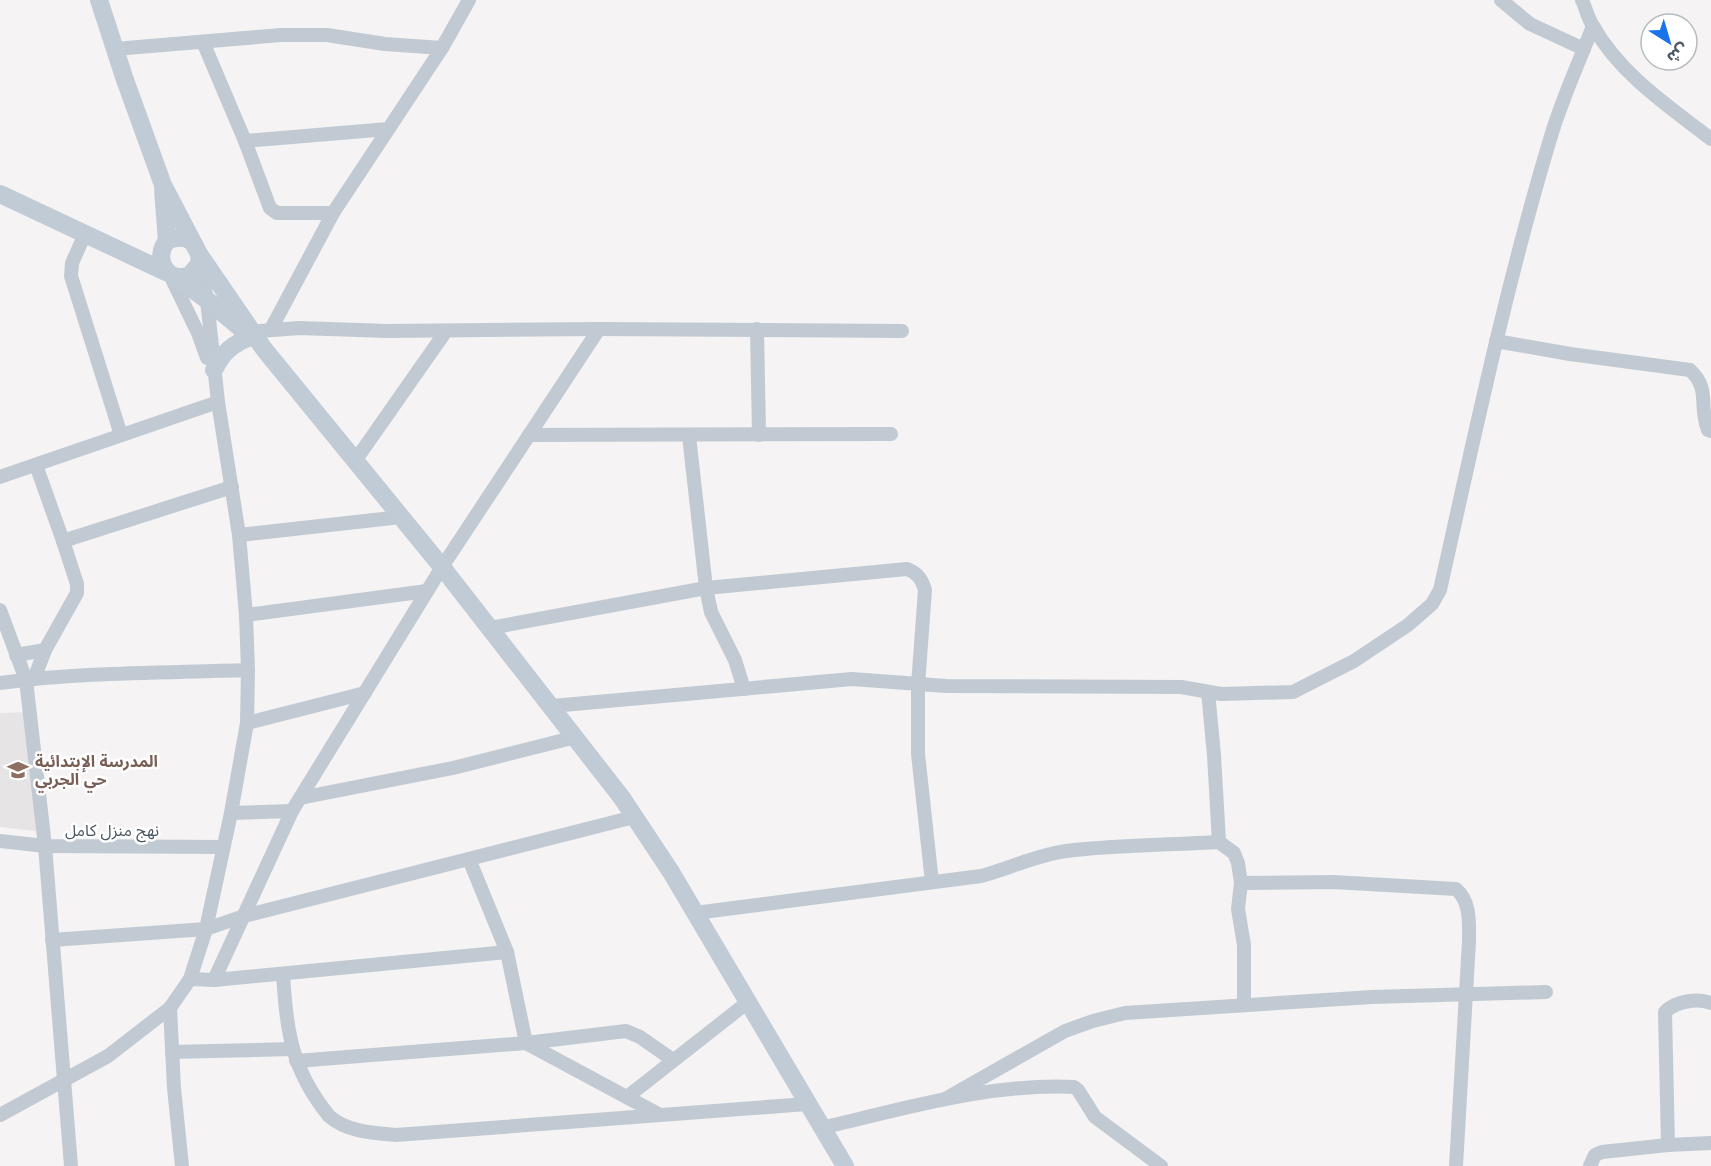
<svg xmlns="http://www.w3.org/2000/svg" width="1711" height="1166" viewBox="0 0 1711 1166" font-family="Quicksand,'Noto Sans Arabic',sans-serif">
	<style>
		.education { fill: #e6e4e5 }
		.lines { fill: none; stroke-linecap: round; stroke-linejoin: round }
		.street { stroke: #c1cad2; stroke-width: 14 }
		.secondary { stroke: #c1cbd6; stroke-width: 18 }
		.labels { text-anchor: middle; stroke-width: 5; stroke-linejoin: round; paint-order: stroke }
		.education-label { font-size: 16px; font-weight: bold; fill: #785e54; stroke: #fff; text-anchor: start }
		.street-label { font-size: 16px; fill: #4a5661; stroke: #fff }
	</style>
	<rect width="100%" height="100%" fill="#f5f3f3"/>
	<path class="education" d="M 30,712 L 44,832 L 0,827 L 0,713 Z"/>
	<g class="lines">
		<g class="street">
			<path d="M 1501,0 L 1530,24 L 1584,49"/>
			<path d="M 1582,0 C 1586,9 1588,18 1593,26 C 1620,74 1668,106 1711,139"/>
			<path d="M 203,42 L 245,141 L 270,208 L 277,213 L 333,213"/>
			<path d="M 115,49 L 281,35 L 327,35 L 385,44 L 442,48"/>
			<path d="M 245,141 L 388,129"/>
			<path d="M 85,234 L 72,263 L 71,276 L 121,435"/>
			<path d="M 170,275 L 198,333 L 207,358"/>
			<path d="M 271,329 L 333,213 L 442,48 L 469,0"/>
			<path d="M 757,329 L 759,435"/>
			<path d="M 246,332 L 299,328 L 388,331 L 599,329 L 902,331"/>
			<path d="M 1496,341 L 1570,354 L 1690,370 C 1711,390 1698,404 1708,430 L 1711,431"/>
			<path d="M 529,435 L 891,434"/>
			<path d="M 689,436 L 706,588 L 711,612 L 735,660 L 744,689"/>
			<path d="M 355,461 L 446,331"/>
			<path d="M 0,477 L 218,402"/>
			<path d="M 239,535 L 401,517"/>
			<path d="M 63,541 L 232,487"/>
			<path d="M 0,610 L 26,680 L 45,846 L 71,1166"/>
			<path d="M 246,615 L 427,591"/>
			<path d="M 490,628 L 706,588 L 907,569 C 918,573 922,580 925,590 L 918,685 L 918,754 L 932,882"/>
			<path d="M 16,655 L 45,650"/>
			<path d="M 34,679 L 45,650 L 77,593 L 77,584 L 63,541 L 36,465"/>
			<path d="M 0,683 C 82,672 165,673 248,670"/>
			<path d="M 1208,692 L 1214,755 L 1219,842"/>
			<path d="M 552,706 L 852,679 L 946,686 L 1181,687 L 1221,694 L 1293,692 L 1354,661 L 1408,625 L 1432,604 L 1440,590 C 1474,438 1506,285 1551,136 C 1562,99 1579,62 1593,26"/>
			<path d="M 247,723 L 365,693"/>
			<path d="M 300,798 L 453,768 L 576,737"/>
			<path d="M 231,813 L 292,811"/>
			<path d="M 0,841 L 45,846 L 223,847"/>
			<path d="M 469,859 L 507,952 L 526,1043 L 660,1115"/>
			<path d="M 1241,883 L 1333,882 L 1456,889 C 1471,902 1469,923 1469,941 L 1456,1166"/>
			<path d="M 695,913 L 981,876 C 1010,868 1037,855 1066,851 C 1116,845 1168,845 1219,842 L 1234,853 L 1238,863 L 1241,883 L 1238,909 L 1244,945 L 1244,1005"/>
			<path d="M 52,940 L 206,929 L 244,916 L 634,817"/>
			<path d="M 283,975 C 287,1032 291,1069 329,1116 C 347,1132 373,1133 396,1135 L 807,1104"/>
			<path d="M 190,979 L 214,980 L 292,811 L 442,567 L 599,329"/>
			<path d="M 214,980 L 507,952"/>
			<path d="M 170,1008 L 174,1088 L 182,1166"/>
			<path d="M 172,1052 L 292,1049"/>
			<path d="M 296,1061 L 526,1043 L 626,1031 L 640,1037 L 673,1060"/>
			<path d="M 627,1097 L 748,1002"/>
			<path d="M 945,1099 L 1065,1031 L 1093,1021 L 1125,1013 L 1372,997 L 1546,992"/>
			<path d="M 0,1115 L 108,1056 L 170,1008 L 190,979 L 206,929 L 231,813 L 247,723 L 248,670 L 246,615 L 239,535 L 218,402 L 207,300 L 200,263"/>
			<path d="M 821,1128 C 903,1109 989,1083 1074,1087 L 1078,1090 L 1095,1117 L 1161,1166"/>
			<path d="M 1668,1145 L 1665,1012 C 1676,1001 1697,998 1711,1003"/>
			<path d="M 1590,1166 L 1595,1155 L 1602,1152 L 1668,1145 L 1711,1143"/>
		</g>
		<g class="secondary">
			<path d="M 99,0 L 124,77 L 163,185 L 199,254 L 200,263 L 190,275 C 168,284 152,259 167,241 C 176,237 187,236 194,244"/>
			<path d="M 163,190 L 167,241"/>
			<path d="M 0,194 L 166,272"/>
			<path d="M 199,254 L 264,349 L 442,567 L 622,798 L 671,872 L 845,1166"/>
			<path d="M 175,277 L 207,300 L 243,330"/>
			<path d="M 214,370 C 222,353 233,343 251,337"/>
		</g>
	</g>
	<defs>
		<symbol id="school-bare" viewBox="-9 -9 18 18"><path d="M0-5L7-2L0 1L-7-2ZM-4 1L0 2.5L4 1V4Q0 6-4 4Z" fill="#8d6e63" stroke="#fff" stroke-width="2.5" paint-order="stroke"/></symbol>
	</defs>
	<g fill-rule="evenodd">
		<use href="#school-bare" x="3" y="755" width="30" height="30"/>
	</g>
	<g class="labels">
		<g class="education-label">
			<text x="35" y="767">المدرسة الإبتدائية<tspan x="35" dy="18">حي الجربي</tspan></text>
		</g>
		<g class="street-label">
			<text x="112" y="836">نهج منزل كامل</text>
		</g>
	</g>
	<g transform="translate(1669 42) rotate(143)"><circle r="28" fill="#ffffff" stroke="#b7bbc0" stroke-width="1.5"/>
	<path d="M0-4.5L10 22L0 15L-10 22Z" fill="#1a73e8"/>
	<text y="-9" font-size="16" font-weight="bold" text-anchor="middle" fill="#4a5661">ش</text>
	</g>
</svg>
